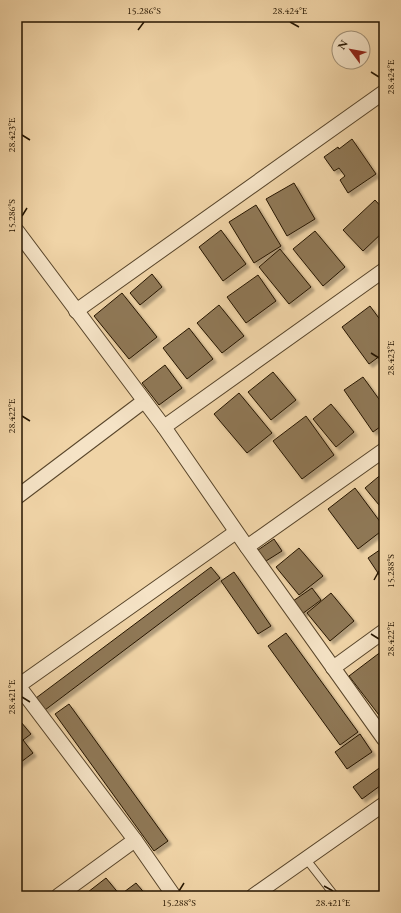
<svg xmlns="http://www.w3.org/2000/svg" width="401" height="913" viewBox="0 0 401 913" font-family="'EB Garamond',serif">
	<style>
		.building { fill: #8f7857; stroke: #251501; filter: url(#shadow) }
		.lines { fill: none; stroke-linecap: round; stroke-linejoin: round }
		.lane-casing { stroke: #58452a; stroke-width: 9 }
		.street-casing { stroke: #58452a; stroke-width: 16 }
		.lane { stroke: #f5e3c6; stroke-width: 7 }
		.street { stroke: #f5e3c6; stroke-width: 14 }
		.ticks { fill: none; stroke: #251501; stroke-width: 1.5 }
		.neatline { fill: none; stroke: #251501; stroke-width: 1.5 }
		.ticks-label { font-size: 10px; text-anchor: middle; fill: #251501 }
	</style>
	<defs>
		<filter id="shadow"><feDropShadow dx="3.5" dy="3.5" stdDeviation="1" flood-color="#0004"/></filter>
	</defs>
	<rect width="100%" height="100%" fill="#f0d4a7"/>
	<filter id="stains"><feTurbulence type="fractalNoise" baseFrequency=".005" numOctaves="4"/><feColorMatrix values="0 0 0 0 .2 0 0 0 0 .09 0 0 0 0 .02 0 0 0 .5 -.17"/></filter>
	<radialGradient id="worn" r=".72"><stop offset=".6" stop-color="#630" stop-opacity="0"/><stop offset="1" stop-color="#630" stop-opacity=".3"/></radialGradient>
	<g class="building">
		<path d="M 352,139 L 376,174 L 348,193 L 340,180 L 345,176 L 339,168 L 334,171 L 324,157 L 338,147 L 339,149 Z"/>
		<path d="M 294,183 L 315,219 L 287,236 L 266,199 Z"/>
		<path d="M 375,200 L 384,210 L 384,231 L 363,251 L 343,230 Z"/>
		<path d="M 256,205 L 281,246 L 254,263 L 229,222 Z"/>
		<path d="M 221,230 L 246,264 L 223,281 L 199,247 Z"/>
		<path d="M 315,231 L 345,267 L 323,286 L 293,249 Z"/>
		<path d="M 280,249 L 311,287 L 289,304 L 259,267 Z"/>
		<path d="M 152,274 L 162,287 L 140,305 L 130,293 Z"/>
		<path d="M 258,275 L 276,301 L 246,323 L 227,297 Z"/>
		<path d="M 122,293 L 157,337 L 129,359 L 94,316 Z"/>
		<path d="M 219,305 L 244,336 L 222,353 L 197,323 Z"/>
		<path d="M 370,306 L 384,325 L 384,353 L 369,364 L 342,327 Z"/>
		<path d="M 189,328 L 213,359 L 187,379 L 163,348 Z"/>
		<path d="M 165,365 L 182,388 L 159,405 L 142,383 Z"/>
		<path d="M 273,372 L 296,400 L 271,420 L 248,392 Z"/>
		<path d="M 363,377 L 384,406 L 384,424 L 373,432 L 344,390 Z"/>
		<path d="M 239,393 L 272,433 L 247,453 L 214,414 Z"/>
		<path d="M 331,404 L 354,432 L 336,447 L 313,419 Z"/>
		<path d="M 306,416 L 334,455 L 302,479 L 273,441 Z"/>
		<path d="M 384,472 L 384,511 L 365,488 Z"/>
		<path d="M 355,488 L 384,527 L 384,529 L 358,549 L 328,509 Z"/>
		<path d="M 274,539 L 282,551 L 266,561 L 258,550 Z"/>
		<path d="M 384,547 L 384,582 L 368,558 Z"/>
		<path d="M 299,548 L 323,576 L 299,595 L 276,567 Z"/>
		<path d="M 211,567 L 220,578 L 45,710 L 36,698 Z"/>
		<path d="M 234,572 L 271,626 L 258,634 L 221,581 Z"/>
		<path d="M 312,588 L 321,600 L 302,614 L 293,601 Z"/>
		<path d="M 331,593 L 354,621 L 330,641 L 307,613 Z"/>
		<path d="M 286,633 L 358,732 L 340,745 L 268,646 Z"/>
		<path d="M 382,651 L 384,654 L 384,718 L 382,719 L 349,676 Z"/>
		<path d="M 69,704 L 168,841 L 154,851 L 55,714 Z"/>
		<path d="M 21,722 L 31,734 L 23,740 L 33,753 L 17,765 L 17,725 Z"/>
		<path d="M 360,734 L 372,752 L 347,769 L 335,752 Z"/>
		<path d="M 382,766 L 384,769 L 384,783 L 362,799 L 353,787 Z"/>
		<path d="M 106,878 L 120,895 L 136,883 L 147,896 L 91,896 L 88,892 Z"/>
	</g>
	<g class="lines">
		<defs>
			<path id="lane" d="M 306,859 L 335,896"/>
			<g id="street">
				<path d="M 17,231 L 164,427 L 247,547 L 384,739"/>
				<path d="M 76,311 L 384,92"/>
				<path d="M 164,427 L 384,270"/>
				<path d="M 17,497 L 144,401"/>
				<path d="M 247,547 L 384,450"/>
				<path d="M 333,668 L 384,631"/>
				<path d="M 17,684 L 135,840 L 174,896"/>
				<path d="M 18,686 L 236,532"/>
				<path d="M 58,896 L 135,840"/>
				<path d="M 253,896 L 384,804"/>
			</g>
		</defs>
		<use href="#lane" class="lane-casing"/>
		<use href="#street" class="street-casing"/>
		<use href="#lane" class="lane"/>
		<use href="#street" class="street"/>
	</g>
	<path class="ticks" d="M 290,22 L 299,27M 138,30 L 144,22M 371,72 L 379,77M 22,135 L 30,140M 22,216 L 27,208M 371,353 L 379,358M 22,416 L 30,421M 374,580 L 379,571M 371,634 L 379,639M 22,697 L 30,702M 324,886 L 333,891M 179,891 L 184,883"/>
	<rect width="401" height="913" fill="none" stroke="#f0d4a7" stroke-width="44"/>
	<g transform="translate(351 50) rotate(302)"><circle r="19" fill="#f5e3c6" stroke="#a29177"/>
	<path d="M0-3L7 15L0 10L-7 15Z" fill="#8f2418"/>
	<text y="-6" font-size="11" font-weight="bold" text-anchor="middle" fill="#251501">N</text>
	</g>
	<rect x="22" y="22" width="357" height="869" class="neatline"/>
	<g class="ticks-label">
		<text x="144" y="14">15.286°S</text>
		<text x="290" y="14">28.424°E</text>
		<text transform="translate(390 77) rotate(-90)" y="4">28.424°E</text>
		<text transform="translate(11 135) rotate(-90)" y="4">28.423°E</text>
		<text transform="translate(11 216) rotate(-90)" y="4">15.286°S</text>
		<text transform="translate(390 358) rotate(-90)" y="4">28.423°E</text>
		<text transform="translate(11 416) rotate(-90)" y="4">28.422°E</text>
		<text transform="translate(390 571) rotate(-90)" y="4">15.288°S</text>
		<text transform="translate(390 639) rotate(-90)" y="4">28.422°E</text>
		<text transform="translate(11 697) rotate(-90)" y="4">28.421°E</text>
		<text x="179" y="906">15.288°S</text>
		<text x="333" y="906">28.421°E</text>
	</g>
	<rect width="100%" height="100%" filter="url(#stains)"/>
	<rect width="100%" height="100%" fill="url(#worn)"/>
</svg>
